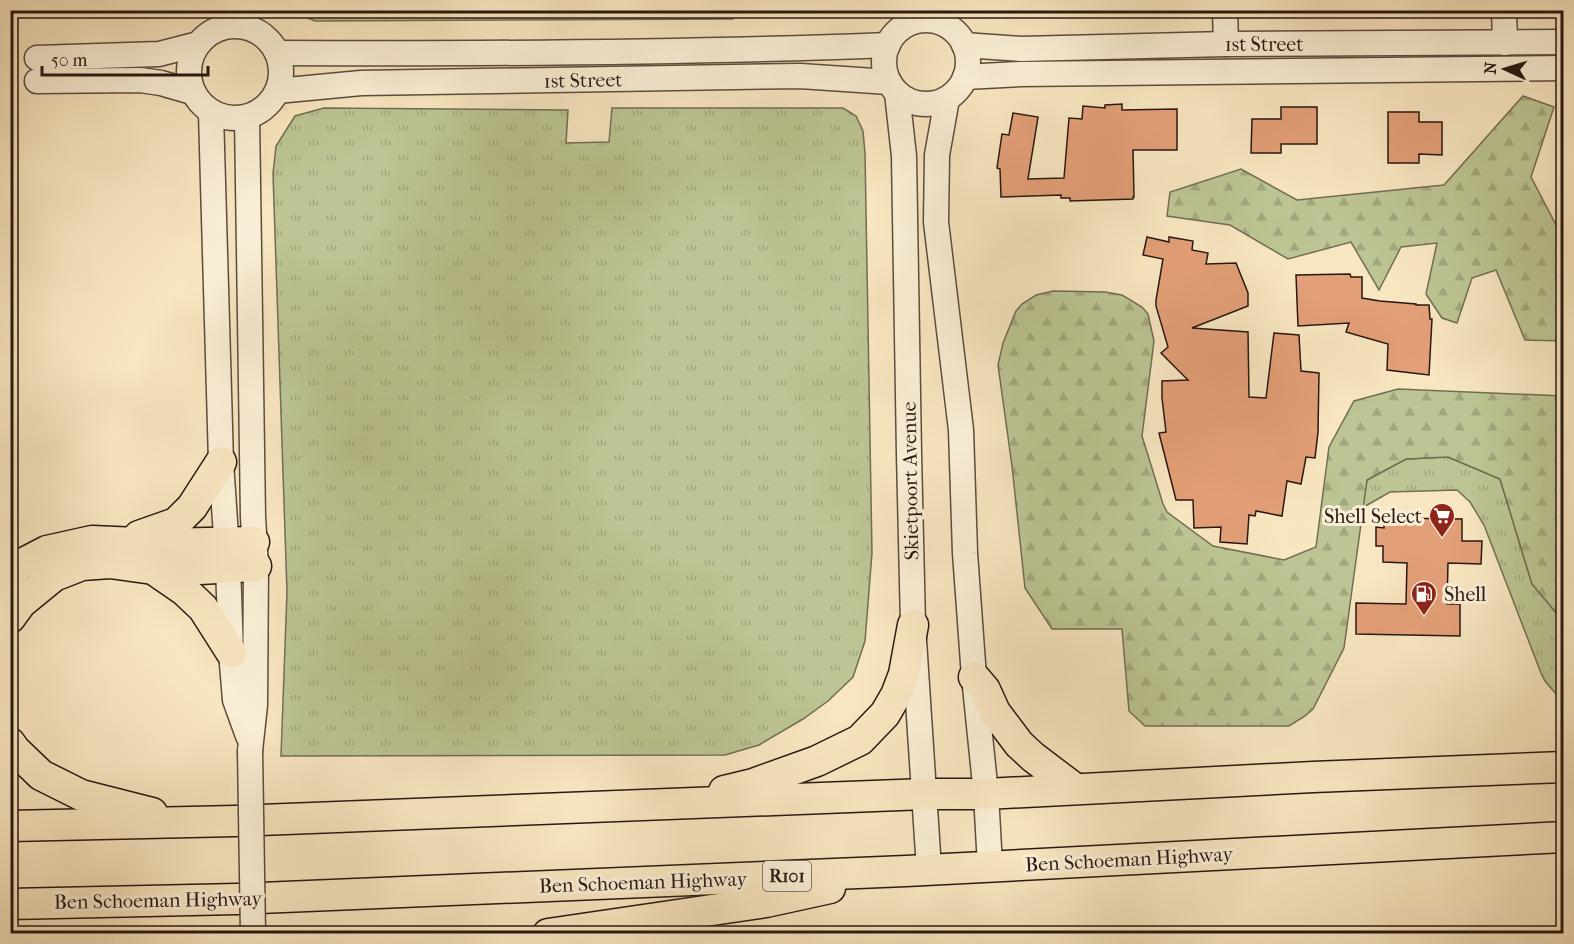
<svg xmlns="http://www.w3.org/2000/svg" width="1574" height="944" viewBox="0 0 1574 944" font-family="'IM FELL French Canon',serif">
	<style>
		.grass { fill: url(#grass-tufts); stroke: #726e53; stroke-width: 1.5 }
		.forest { fill: url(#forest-firs); stroke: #726e53; stroke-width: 1.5 }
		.building { fill: #e39f77; stroke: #281813; stroke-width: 1.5 }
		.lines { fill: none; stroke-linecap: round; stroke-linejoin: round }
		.minor-casing { stroke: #5c4c3e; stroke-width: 27 }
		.major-casing { stroke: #281813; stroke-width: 33 }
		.minor { stroke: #faefd6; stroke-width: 24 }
		.major { stroke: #f8e6c0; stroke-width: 30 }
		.minor-bridge-casing { stroke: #5c4c3e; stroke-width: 27; stroke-linecap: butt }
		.minor-bridge { stroke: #faefd6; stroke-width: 24 }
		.labels { text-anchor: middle; stroke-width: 6; stroke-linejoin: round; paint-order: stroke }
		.shield { fill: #faefd6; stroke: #67584e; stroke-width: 1.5 }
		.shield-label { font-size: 18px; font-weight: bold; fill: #281813 }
		.street-label { font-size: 20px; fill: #281813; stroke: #faefd6 }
		.poi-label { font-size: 20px; fill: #281813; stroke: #faefd6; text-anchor: end }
	</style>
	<defs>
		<pattern id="grass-tufts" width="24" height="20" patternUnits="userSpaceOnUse" patternTransform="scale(1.5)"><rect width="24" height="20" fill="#bcc593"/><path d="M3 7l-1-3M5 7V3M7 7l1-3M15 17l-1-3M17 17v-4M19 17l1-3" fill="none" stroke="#a2a87e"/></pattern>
		<pattern id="forest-firs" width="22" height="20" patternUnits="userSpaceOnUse" patternTransform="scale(1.5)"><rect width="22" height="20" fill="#bcc593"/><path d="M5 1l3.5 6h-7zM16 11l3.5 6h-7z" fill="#a2a87e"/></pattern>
	</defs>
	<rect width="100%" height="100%" fill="#f8e6c0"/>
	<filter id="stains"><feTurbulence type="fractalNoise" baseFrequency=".00333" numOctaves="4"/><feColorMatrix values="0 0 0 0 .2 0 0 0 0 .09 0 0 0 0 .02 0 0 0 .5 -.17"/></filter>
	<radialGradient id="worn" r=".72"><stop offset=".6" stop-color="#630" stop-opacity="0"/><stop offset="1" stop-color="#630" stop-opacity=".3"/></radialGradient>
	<g class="grass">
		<path d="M 733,11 L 733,19 L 315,21 L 291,11 Z"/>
		<path d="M 1355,11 L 1355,13 L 1249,15 L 1245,11 Z"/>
		<path d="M 324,108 L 568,110 L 566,143 L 609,142 L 612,108 L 843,108 L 856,116 L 863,131 L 865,153 L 872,553 L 865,641 L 853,677 L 828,701 L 803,719 L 759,745 L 725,755 L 281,756 L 287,592 L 273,174 L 276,146 L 295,116 Z"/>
		<path d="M 1448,457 L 1500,479 L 1532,584 L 1563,621 L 1563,702 L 1545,681 L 1541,673 L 1484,525 L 1470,502 L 1457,490 L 1390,492 L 1362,508 L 1367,480 L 1406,459 Z"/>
	</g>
	<g class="forest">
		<path d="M 1523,96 L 1554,107 L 1531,177 L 1557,227 L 1556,279 L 1563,283 L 1563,341 L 1525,340 L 1496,270 L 1472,278 L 1457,323 L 1442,318 L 1426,294 L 1437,243 L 1401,247 L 1379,290 L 1351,242 L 1288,259 L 1230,225 L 1167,216 L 1170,192 L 1241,169 L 1297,200 L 1444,185 Z"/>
		<path d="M 1053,291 L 1105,292 L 1122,295 L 1142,307 L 1148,314 L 1154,341 L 1142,436 L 1163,504 L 1167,512 L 1213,546 L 1284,560 L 1316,547 L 1329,447 L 1354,401 L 1398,389 L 1563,396 L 1563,621 L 1532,584 L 1500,479 L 1448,457 L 1406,459 L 1367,480 L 1344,648 L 1313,709 L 1305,716 L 1289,726 L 1145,726 L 1129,711 L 1122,629 L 1052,629 L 1025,588 L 1012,466 L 998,365 L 1003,343 L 1016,311 L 1022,304 L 1036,295 Z"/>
	</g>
	<g class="building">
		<path d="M 1122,104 L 1122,110 L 1177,109 L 1177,150 L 1133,150 L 1134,197 L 1133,197 L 1133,199 L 1070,201 L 1070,198 L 1061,198 L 1061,195 L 1001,197 L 1000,169 L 997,168 L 1002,134 L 1009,135 L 1013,113 L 1038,117 L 1028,179 L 1064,178 L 1069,118 L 1082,119 L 1083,106 L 1105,108 L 1105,105 Z"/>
		<path d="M 1281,107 L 1317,107 L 1317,144 L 1281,144 L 1281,153 L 1251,153 L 1252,119 L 1281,119 Z"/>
		<path d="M 1388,112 L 1419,112 L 1419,122 L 1442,122 L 1442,155 L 1419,154 L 1419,163 L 1388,163 Z"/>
		<path d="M 1147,237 L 1169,242 L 1169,237 L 1193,241 L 1192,250 L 1208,253 L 1206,264 L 1236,263 L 1248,293 L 1248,306 L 1192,328 L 1248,332 L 1249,397 L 1266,398 L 1274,333 L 1299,335 L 1301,371 L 1319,373 L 1318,432 L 1315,458 L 1306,457 L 1301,484 L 1287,481 L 1282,516 L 1256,511 L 1255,516 L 1249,515 L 1247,544 L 1220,542 L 1221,527 L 1194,528 L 1193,500 L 1176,500 L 1159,433 L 1166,432 L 1162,398 L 1162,381 L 1188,380 L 1161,353 L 1168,347 L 1156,306 L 1156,300 L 1163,259 L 1143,255 Z"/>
		<path d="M 1350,274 L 1351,277 L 1362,277 L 1362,298 L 1380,301 L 1416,304 L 1416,305 L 1429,305 L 1430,319 L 1432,319 L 1429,375 L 1387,370 L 1388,344 L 1346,332 L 1349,323 L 1298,326 L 1296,275 Z"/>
		<path d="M 1384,518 L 1462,519 L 1462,541 L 1482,541 L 1481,564 L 1448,563 L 1447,604 L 1460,604 L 1460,636 L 1356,634 L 1356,603 L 1406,604 L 1407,563 L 1383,562 L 1383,546 L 1376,546 L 1376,527 L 1384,528 Z"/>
	</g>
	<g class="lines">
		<defs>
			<g id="minor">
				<path d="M 1225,10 L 1226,44"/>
				<path d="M 1504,10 L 1505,43"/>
				<circle cx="926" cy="62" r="42"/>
				<circle cx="235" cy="72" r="46"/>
				<path d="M 964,45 L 1021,49 L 1226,44 L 1564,42"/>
				<path d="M 277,53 C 480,54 684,53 888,45"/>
				<path d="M 37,58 L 159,54 L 198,44"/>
				<path d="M 965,77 L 1020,74 L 1564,68"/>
				<path d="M 37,81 L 140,80 L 161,83 L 192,92"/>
				<path d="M 277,91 L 361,83 L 800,76 L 889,82"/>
				<path d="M 897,93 L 904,156 L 909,454 L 913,625 L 929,869"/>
				<path d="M 947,99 L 937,155 L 936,222 L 961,430 L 965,553 L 974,677 L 986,794 L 990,866"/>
				<path d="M 211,113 L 221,462 L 228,566 L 231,652 L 235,700 L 248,736"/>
				<path d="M 247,117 L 253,517 L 256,566 L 255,705 L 250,751"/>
			</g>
			<g id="major">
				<path d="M 139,536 L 176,523 L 192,507 L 221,462"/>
				<path d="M 153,569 L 181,570 L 256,566"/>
				<path d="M 10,574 L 20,565 L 47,551 L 92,541 L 160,544 L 254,542"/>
				<path d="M 10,618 L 21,603 L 54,576 L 82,565 L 110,563 L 153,569 L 185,591 L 203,608 L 231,652"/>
				<path d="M 974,677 L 985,690 L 995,712 L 1019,744 L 1033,757 L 1074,788"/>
				<path d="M 10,743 L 15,750 L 41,775 L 81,795 L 152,813"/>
				<path d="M 724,791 L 753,784 L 817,761 L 860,740 L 885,714 L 896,695 L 904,674 L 913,625"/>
				<path d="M 10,826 L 235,821 L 925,794 L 986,794 L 1313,777 L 1564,767"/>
				<path d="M 10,904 L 237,899 L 906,871 L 1564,837"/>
				<path d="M 548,934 L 766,902 L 830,888"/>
			</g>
		</defs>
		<use href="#minor" class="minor-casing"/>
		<use href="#major" class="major-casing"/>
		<use href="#minor" class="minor"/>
		<use href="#major" class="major"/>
		<defs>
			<path id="minor-bridge" d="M 250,751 L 253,934"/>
		</defs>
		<use href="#minor-bridge" class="minor-bridge-casing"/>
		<use href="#minor-bridge" class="minor-bridge"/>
	</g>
	<defs>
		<symbol id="supermarket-pin" viewBox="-11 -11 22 30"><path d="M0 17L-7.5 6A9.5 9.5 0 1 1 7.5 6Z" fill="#8f2418" stroke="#faefd6"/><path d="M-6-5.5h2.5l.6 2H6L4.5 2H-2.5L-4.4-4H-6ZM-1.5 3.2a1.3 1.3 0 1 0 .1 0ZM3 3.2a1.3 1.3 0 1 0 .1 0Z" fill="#fff"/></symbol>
		<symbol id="fuel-pin" viewBox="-11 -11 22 30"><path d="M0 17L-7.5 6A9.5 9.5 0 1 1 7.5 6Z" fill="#8f2418" stroke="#faefd6"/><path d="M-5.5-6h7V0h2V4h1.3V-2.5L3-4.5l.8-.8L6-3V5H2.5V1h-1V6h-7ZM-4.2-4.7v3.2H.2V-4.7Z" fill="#fff"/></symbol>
	</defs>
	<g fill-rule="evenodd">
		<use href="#supermarket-pin" x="1427" y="501" width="30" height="40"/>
		<use href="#fuel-pin" x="1409" y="579" width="30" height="40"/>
	</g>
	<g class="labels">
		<rect class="shield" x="763" y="861" width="48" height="30" rx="4.5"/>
		<g class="shield-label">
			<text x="787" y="882">R101</text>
		</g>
		<g class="street-label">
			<text x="1264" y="51">1st Street</text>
			<text transform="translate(583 80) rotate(-1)" y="7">1st Street</text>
			<text transform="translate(910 481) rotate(-91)" y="7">Skietpoort Avenue</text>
			<text transform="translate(1129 859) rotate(-3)" y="7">Ben Schoeman Highway</text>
			<text transform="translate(643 882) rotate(-2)" y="7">Ben Schoeman Highway</text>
			<text transform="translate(158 900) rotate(-1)" y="7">Ben Schoeman Highway</text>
		</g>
		<g class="poi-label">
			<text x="1422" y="523">Shell Select</text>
			<text x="1444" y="601" text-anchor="start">Shell</text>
		</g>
	</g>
	<rect width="1574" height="944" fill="none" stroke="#f8e6c0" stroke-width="36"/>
	<rect x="12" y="12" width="1550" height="920" fill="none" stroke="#281813" stroke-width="3"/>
	<rect x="18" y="18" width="1538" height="908" fill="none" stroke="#281813" stroke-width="1.5"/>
	<g transform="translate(1505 69) rotate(274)" stroke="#faefd6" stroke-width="4.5" paint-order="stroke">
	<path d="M0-4.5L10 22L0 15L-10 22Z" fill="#281813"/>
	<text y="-9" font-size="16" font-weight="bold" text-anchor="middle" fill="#281813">N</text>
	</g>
	<path d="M42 66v9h166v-9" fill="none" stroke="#281813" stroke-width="3"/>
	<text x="51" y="66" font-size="18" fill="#281813" stroke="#faefd6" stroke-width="4.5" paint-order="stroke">50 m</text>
	<rect width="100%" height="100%" filter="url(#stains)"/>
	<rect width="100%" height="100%" fill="url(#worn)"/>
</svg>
